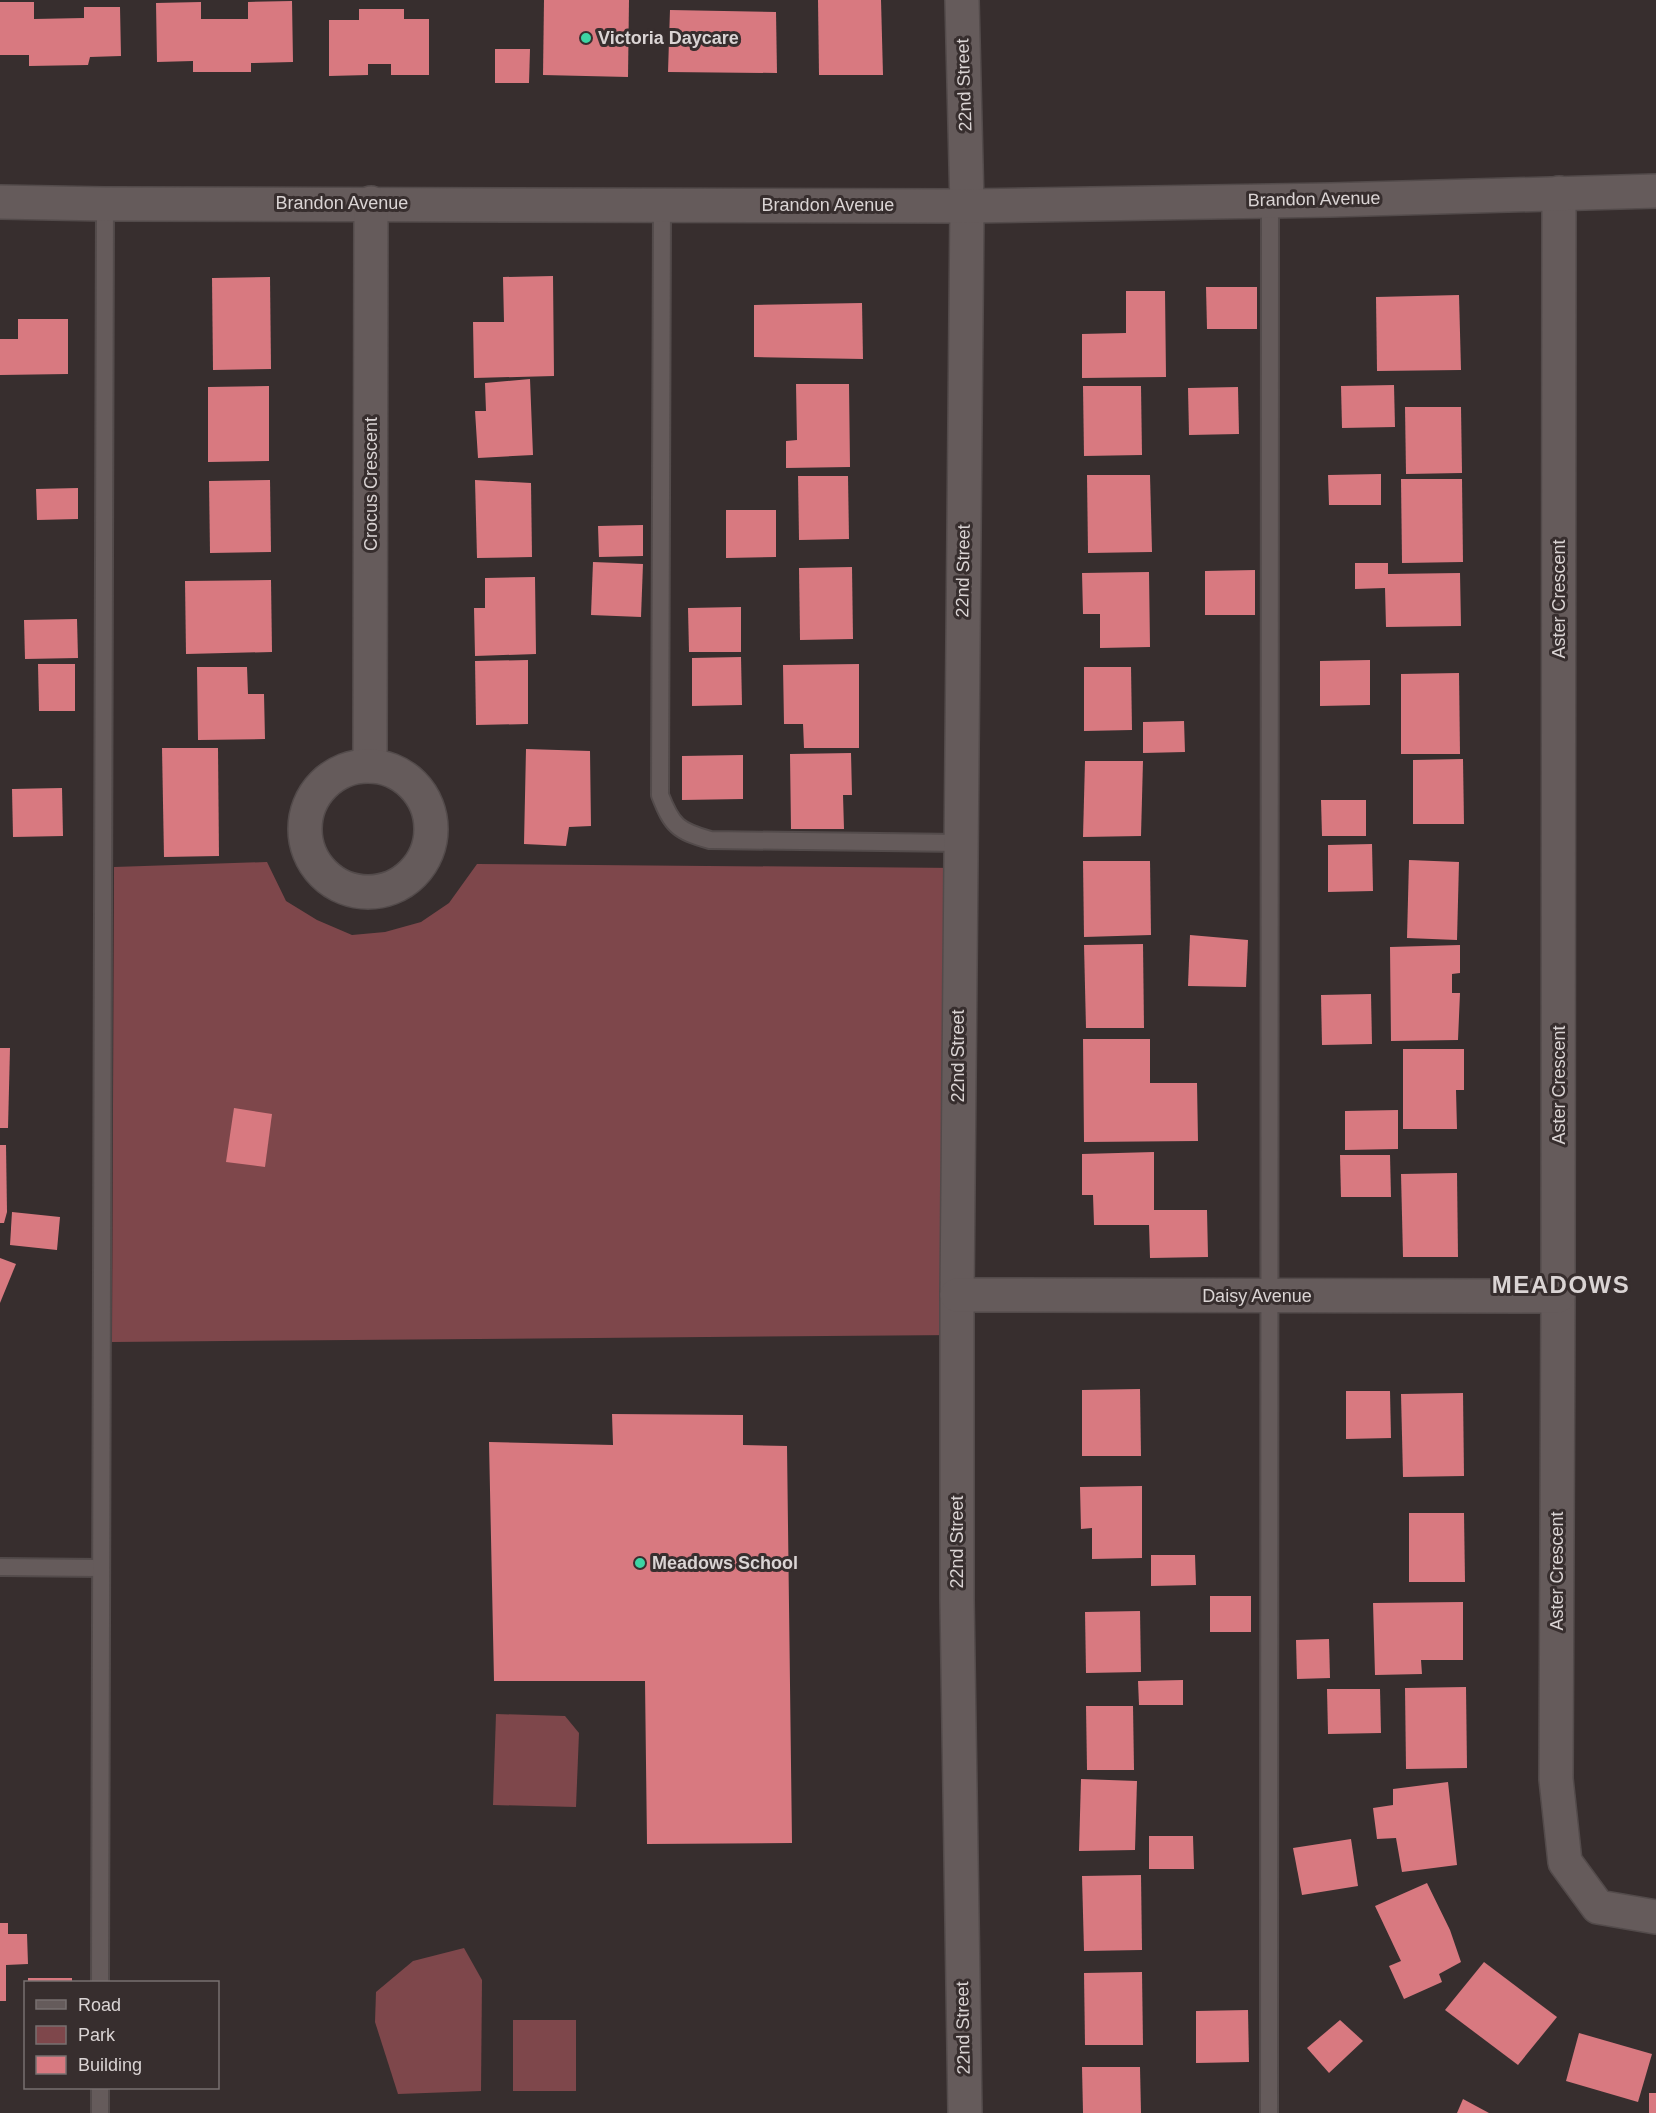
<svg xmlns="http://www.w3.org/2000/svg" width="1656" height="2113" viewBox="0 0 1656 2113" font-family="Arial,sans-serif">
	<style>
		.green { fill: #7e474b }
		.building { fill: #d87980 }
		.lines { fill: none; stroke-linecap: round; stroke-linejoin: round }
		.service-casing { stroke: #534b4b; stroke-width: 20 }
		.minor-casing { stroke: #534b4b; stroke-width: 36 }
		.service { stroke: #655b5b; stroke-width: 16 }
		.minor { stroke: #655b5b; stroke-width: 33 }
		.poi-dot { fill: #3dd4a3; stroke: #372e2e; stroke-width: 2 }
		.labels { text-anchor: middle; stroke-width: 6; stroke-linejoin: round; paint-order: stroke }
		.poi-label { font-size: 18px; font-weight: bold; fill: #dad4d4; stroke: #372e2e; text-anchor: start }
		.street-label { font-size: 18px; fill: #dad4d4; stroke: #372e2e }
		.district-label { font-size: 24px; font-weight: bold; letter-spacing: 1.5px; fill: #dad4d4; stroke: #372e2e }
	</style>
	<rect width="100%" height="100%" fill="#372e2e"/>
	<g class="green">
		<path d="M 267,862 L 286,901 L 317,920 L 352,935 L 385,932 L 421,922 L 449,903 L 477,864 L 958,868 L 958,1335 L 112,1342 L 114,867 Z"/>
		<path d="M 496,1714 L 565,1716 L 579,1733 L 576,1807 L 493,1805 Z"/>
		<path d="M 464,1948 L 482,1980 L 481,2091 L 398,2094 L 375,2022 L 376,1992 L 413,1961 Z"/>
		<rect x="513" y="2020" width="63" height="71"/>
	</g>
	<g class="building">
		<path d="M 544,0 L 629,0 L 628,77 L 543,75 Z"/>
		<path d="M 818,0 L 881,0 L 883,75 L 819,75 Z"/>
		<path d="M 292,1 L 293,62 L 251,63 L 251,72 L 193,72 L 193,61 L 157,62 L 156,3 L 201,2 L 201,19 L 248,19 L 248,2 Z"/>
		<path d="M 0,2 L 34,2 L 34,19 L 84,18 L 84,7 L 120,7 L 121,56 L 90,57 L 88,65 L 29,66 L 29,55 L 0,55 Z"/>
		<path d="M 359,9 L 404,9 L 404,19 L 429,19 L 429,75 L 391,75 L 391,64 L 368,64 L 368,75 L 329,76 L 329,20 L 359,20 Z"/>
		<path d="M 670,10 L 776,12 L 777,73 L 668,72 Z"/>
		<path d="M 495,49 L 530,49 L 529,83 L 495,83 Z"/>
		<path d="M 553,276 L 554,376 L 474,378 L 473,322 L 504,322 L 503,277 Z"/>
		<path d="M 270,277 L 271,369 L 213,370 L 212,278 Z"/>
		<path d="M 1206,287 L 1257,287 L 1257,329 L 1207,329 Z"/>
		<path d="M 1126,291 L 1165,291 L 1166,377 L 1082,378 L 1082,334 L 1126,333 Z"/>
		<path d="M 1459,295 L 1461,370 L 1377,371 L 1376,297 Z"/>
		<path d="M 862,303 L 863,359 L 754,357 L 754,305 Z"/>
		<path d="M 18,319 L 68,319 L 68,374 L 0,375 L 0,339 L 18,339 Z"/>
		<path d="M 530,379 L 533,455 L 478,458 L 475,411 L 486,411 L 485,383 Z"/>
		<path d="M 796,384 L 849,384 L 850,467 L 786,468 L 786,441 L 797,440 Z"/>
		<path d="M 1394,385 L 1395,427 L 1342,428 L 1341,386 Z"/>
		<path d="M 269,386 L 269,461 L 208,462 L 208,387 Z"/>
		<path d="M 1083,386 L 1141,386 L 1142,455 L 1084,456 Z"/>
		<path d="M 1238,387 L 1239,434 L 1189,435 L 1188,388 Z"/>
		<path d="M 1405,407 L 1461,407 L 1462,473 L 1406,474 Z"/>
		<path d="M 1381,474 L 1381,505 L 1329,505 L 1328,475 Z"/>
		<path d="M 1087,475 L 1150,475 L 1152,552 L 1088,553 Z"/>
		<path d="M 798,476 L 848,476 L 849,539 L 799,540 Z"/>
		<path d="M 1401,479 L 1462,479 L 1463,562 L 1402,563 Z"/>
		<path d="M 270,480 L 271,552 L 210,553 L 209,481 Z"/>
		<path d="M 475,480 L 531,483 L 532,557 L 477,558 Z"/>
		<path d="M 78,488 L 78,519 L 37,520 L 36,489 Z"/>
		<path d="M 726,510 L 776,510 L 776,557 L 726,558 Z"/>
		<path d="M 643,525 L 643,556 L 599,557 L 598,526 Z"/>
		<path d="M 593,562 L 643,564 L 641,617 L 591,615 Z"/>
		<path d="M 1355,563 L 1388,563 L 1388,574 L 1460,573 L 1461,626 L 1386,627 L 1385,588 L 1355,589 Z"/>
		<path d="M 852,567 L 853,639 L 800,640 L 799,568 Z"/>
		<path d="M 1255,570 L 1255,615 L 1205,615 L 1205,571 Z"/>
		<path d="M 1149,572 L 1150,647 L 1100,648 L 1100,614 L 1083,614 L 1082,573 Z"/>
		<path d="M 535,577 L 536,654 L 475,656 L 474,608 L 485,608 L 485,578 Z"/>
		<path d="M 271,580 L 272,652 L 186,654 L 185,581 Z"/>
		<path d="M 741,607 L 741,652 L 689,652 L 688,608 Z"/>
		<path d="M 77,619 L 78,658 L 25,659 L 24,620 Z"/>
		<path d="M 741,657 L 742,705 L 692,706 L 692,658 Z"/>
		<path d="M 528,660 L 528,724 L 476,725 L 475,661 Z"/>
		<path d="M 1370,660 L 1370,705 L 1320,706 L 1320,661 Z"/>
		<path d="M 38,664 L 75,664 L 75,711 L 39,711 Z"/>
		<path d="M 859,664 L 859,748 L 804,748 L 803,724 L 784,724 L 783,665 Z"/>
		<path d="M 197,667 L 247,667 L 248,694 L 264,694 L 265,739 L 198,740 Z"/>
		<path d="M 1084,667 L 1131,667 L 1132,730 L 1084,731 Z"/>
		<path d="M 1459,673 L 1460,754 L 1401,754 L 1401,674 Z"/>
		<path d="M 1184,721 L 1185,752 L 1143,753 L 1143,722 Z"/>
		<path d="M 162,748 L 218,748 L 219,856 L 164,857 Z"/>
		<path d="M 526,749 L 590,751 L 591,826 L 569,827 L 566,846 L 524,844 Z"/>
		<path d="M 851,753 L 852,795 L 843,795 L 844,829 L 791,829 L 790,754 Z"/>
		<path d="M 743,755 L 743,799 L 682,800 L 682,756 Z"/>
		<path d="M 1463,759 L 1464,824 L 1413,824 L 1413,760 Z"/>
		<path d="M 1085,761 L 1143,761 L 1141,836 L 1083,837 Z"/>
		<path d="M 62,788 L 63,836 L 13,837 L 12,789 Z"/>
		<path d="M 1321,800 L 1366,800 L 1366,836 L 1322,836 Z"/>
		<path d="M 1372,844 L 1373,891 L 1328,892 L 1328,845 Z"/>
		<path d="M 1409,860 L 1459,862 L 1457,940 L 1407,938 Z"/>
		<path d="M 1083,861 L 1150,861 L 1151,935 L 1084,937 Z"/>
		<path d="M 1190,935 L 1248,940 L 1246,987 L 1188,986 Z"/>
		<path d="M 1143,944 L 1144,1028 L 1086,1028 L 1084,945 Z"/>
		<path d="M 1460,945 L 1460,973 L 1452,974 L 1452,993 L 1460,993 L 1458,1040 L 1391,1041 L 1390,947 Z"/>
		<path d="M 1371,994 L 1372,1044 L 1322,1045 L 1321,995 Z"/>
		<path d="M 1083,1039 L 1150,1039 L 1150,1083 L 1197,1083 L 1198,1141 L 1084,1142 Z"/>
		<path d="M 0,1048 L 10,1048 L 8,1128 L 0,1128 Z"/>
		<path d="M 1403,1049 L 1464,1049 L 1464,1090 L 1456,1090 L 1457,1129 L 1403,1129 Z"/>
		<path d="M 234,1108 L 272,1114 L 265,1167 L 226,1162 Z"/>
		<path d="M 1398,1110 L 1398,1149 L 1345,1150 L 1345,1111 Z"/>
		<path d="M 0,1145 L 6,1145 L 7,1212 L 4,1223 L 0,1223 Z"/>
		<path d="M 1154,1152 L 1154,1210 L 1207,1210 L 1208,1257 L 1150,1258 L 1149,1225 L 1094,1225 L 1093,1195 L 1082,1195 L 1082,1154 Z"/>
		<path d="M 1340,1155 L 1390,1155 L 1391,1197 L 1341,1197 Z"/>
		<path d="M 1457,1173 L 1458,1257 L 1403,1257 L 1401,1174 Z"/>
		<path d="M 12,1212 L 60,1217 L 57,1250 L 10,1245 Z"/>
		<path d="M 0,1258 L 16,1264 L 0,1303 Z"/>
		<path d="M 1140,1389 L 1141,1456 L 1082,1456 L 1082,1390 Z"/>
		<path d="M 1346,1391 L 1390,1391 L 1391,1438 L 1346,1439 Z"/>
		<path d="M 1463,1393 L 1464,1476 L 1403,1477 L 1401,1394 Z"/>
		<path d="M 612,1414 L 743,1415 L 743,1445 L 787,1446 L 792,1843 L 647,1844 L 645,1681 L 494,1681 L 489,1442 L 613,1445 Z"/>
		<path d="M 1142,1486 L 1142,1558 L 1092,1559 L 1092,1528 L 1081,1529 L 1080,1487 Z"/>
		<path d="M 1409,1513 L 1464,1513 L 1465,1582 L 1409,1582 Z"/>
		<path d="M 1151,1555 L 1195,1555 L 1196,1585 L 1151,1586 Z"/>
		<rect x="1210" y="1596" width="41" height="36"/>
		<path d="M 1463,1602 L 1463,1660 L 1421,1660 L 1422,1674 L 1375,1675 L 1373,1603 Z"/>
		<path d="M 1140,1611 L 1141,1672 L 1086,1673 L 1085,1612 Z"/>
		<path d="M 1329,1639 L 1330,1678 L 1297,1679 L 1296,1640 Z"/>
		<path d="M 1183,1680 L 1183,1705 L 1139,1705 L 1138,1681 Z"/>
		<path d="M 1466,1687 L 1467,1768 L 1406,1769 L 1405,1688 Z"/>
		<path d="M 1327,1689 L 1380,1689 L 1381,1733 L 1328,1734 Z"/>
		<path d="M 1086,1706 L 1133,1706 L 1134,1770 L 1087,1770 Z"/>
		<path d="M 1081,1779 L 1137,1781 L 1135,1850 L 1079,1851 Z"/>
		<path d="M 1448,1782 L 1457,1865 L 1402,1872 L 1396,1838 L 1377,1839 L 1373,1808 L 1393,1805 L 1393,1789 Z"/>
		<path d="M 1149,1836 L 1193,1836 L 1194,1869 L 1149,1869 Z"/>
		<path d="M 1351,1839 L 1358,1886 L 1302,1895 L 1293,1848 Z"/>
		<path d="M 1141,1875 L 1142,1950 L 1084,1951 L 1082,1876 Z"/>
		<path d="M 1427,1883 L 1450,1930 L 1461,1962 L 1439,1974 L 1442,1982 L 1404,1999 L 1389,1966 L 1401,1961 L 1375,1906 Z"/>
		<path d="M 0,1923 L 8,1923 L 8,1934 L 27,1934 L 28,1964 L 6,1965 L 6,2001 L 0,2001 Z"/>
		<path d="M 1484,1962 L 1557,2017 L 1518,2065 L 1445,2010 Z"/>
		<path d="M 1142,1972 L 1143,2045 L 1085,2045 L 1084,1973 Z"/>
		<rect x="28" y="1978" width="44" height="4"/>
		<path d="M 1248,2010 L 1249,2062 L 1196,2063 L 1196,2011 Z"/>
		<path d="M 1340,2020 L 1363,2041 L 1329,2073 L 1307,2048 Z"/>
		<path d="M 1579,2033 L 1652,2054 L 1638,2102 L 1566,2081 Z"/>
		<path d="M 1082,2067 L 1140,2067 L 1141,2113 L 1083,2113 Z"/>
		<rect x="1649" y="2093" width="7" height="20"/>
		<path d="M 1463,2099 L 1489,2113 L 1457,2113 Z"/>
	</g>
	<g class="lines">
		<defs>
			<g id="service">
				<path d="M 662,205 L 660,795 C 672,826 678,831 710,840 L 960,843"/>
				<path d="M 0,1567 L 101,1568"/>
				<path d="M 100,1982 L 105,204"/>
				<path d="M 100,2113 L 100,2088"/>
				<path d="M 1269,2113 L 1270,200"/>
			</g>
			<g id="minor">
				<path d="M 962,0 L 967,206 L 957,1295 L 957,1599 L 965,2113"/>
				<path d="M 1559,193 L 1558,1296 L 1556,1779 L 1565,1862 L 1598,1907 L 1656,1917"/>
				<path d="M 0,202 L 105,204 L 967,206 L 1331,200 L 1656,191"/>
				<path d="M 370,766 L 371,203"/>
				<circle cx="368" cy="829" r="63"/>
				<path d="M 957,1295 L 1558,1296"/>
			</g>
		</defs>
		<use href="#service" class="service-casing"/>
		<use href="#minor" class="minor-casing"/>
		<use href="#service" class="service"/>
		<use href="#minor" class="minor"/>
	</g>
	<g class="poi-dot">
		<circle cx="586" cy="38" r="6"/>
		<circle cx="640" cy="1563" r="6"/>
	</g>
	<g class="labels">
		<g class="poi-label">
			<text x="598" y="44">Victoria Daycare</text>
			<text x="652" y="1569">Meadows School</text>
		</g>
		<g class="street-label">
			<text transform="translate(964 85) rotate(-92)" y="6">22nd Street</text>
			<text transform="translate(1314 199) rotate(-1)" y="6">Brandon Avenue</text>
			<text x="342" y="209">Brandon Avenue</text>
			<text x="828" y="211">Brandon Avenue</text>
			<text transform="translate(371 484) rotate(-90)" y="6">Crocus Crescent</text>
			<text transform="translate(963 571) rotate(-89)" y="6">22nd Street</text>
			<text transform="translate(1559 599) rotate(-90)" y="6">Aster Crescent</text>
			<text transform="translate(958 1056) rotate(-90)" y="6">22nd Street</text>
			<text transform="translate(1559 1085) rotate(-90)" y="6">Aster Crescent</text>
			<text x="1257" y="1302">Daisy Avenue</text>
			<text transform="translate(957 1542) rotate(-90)" y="6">22nd Street</text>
			<text transform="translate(1557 1571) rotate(-90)" y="6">Aster Crescent</text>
			<text transform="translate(963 2028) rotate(-91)" y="6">22nd Street</text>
		</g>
		<g class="district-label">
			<text x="1561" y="1293">MEADOWS</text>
		</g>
	</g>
	<rect x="24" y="1981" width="195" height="108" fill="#372e2e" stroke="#787070" stroke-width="1.5"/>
	<rect x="36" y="2000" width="30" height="9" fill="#655b5b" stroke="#787070" stroke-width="1.5"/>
	<text x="78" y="2011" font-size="18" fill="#dad4d4">Road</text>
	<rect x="36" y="2026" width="30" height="18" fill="#7e474b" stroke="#787070" stroke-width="1.5"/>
	<text x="78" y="2041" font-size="18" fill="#dad4d4">Park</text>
	<rect x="36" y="2056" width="30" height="18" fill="#d87980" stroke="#787070" stroke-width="1.5"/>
	<text x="78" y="2071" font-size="18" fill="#dad4d4">Building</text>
</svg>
